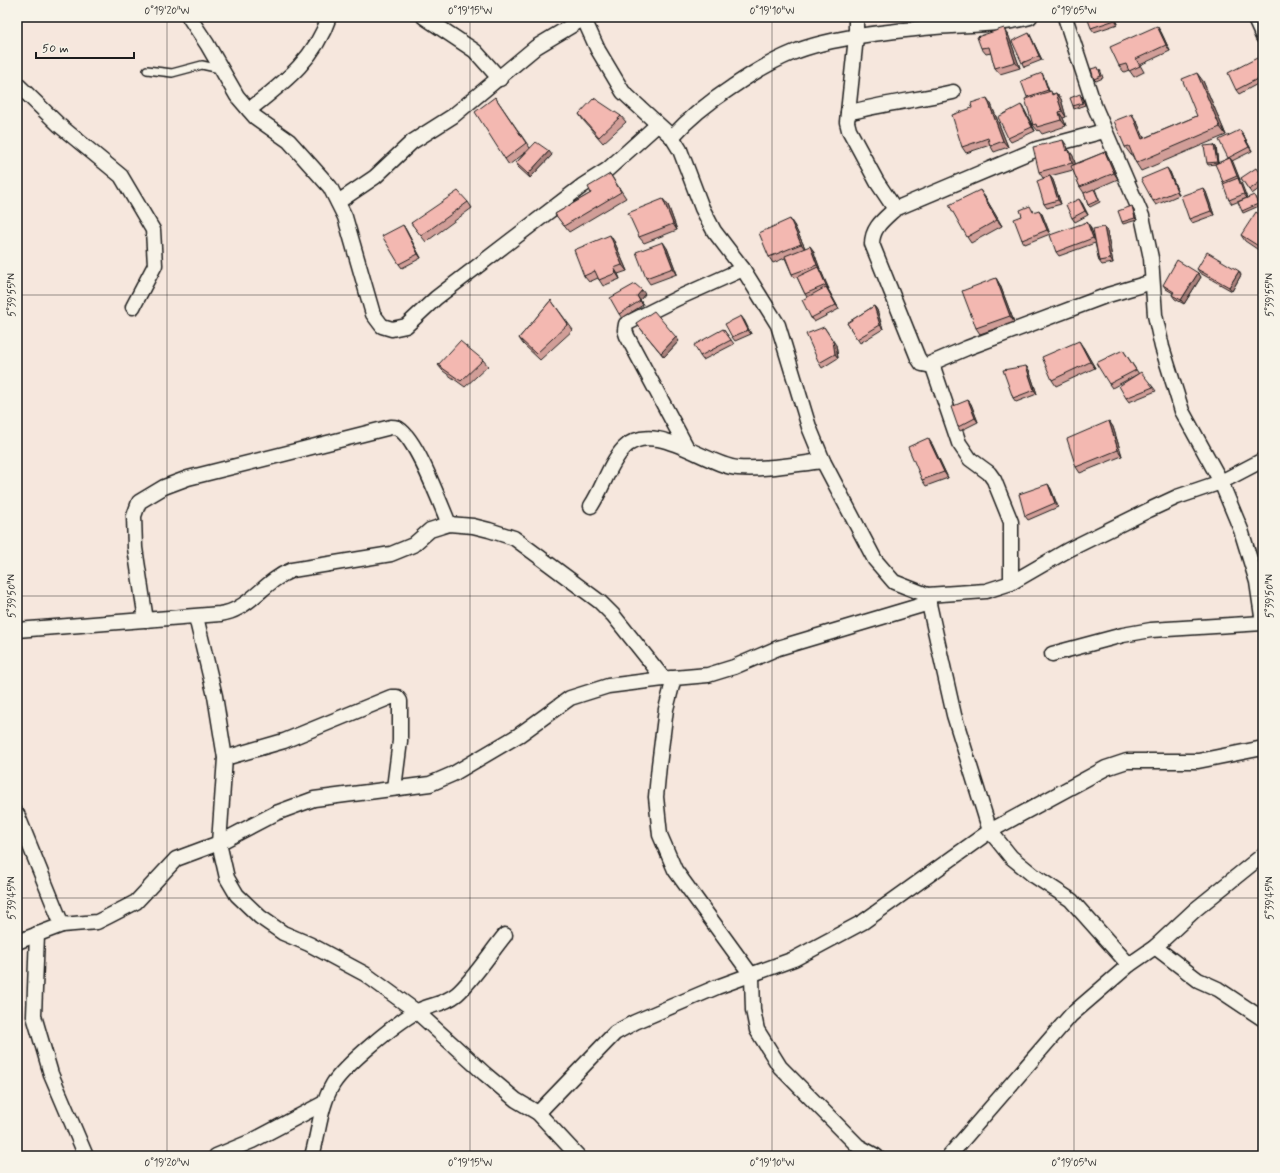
<svg xmlns="http://www.w3.org/2000/svg" width="1280" height="1173" viewBox="0 0 1280 1173" font-family="Mynerve,sans-serif">
	<style>
		.lines { fill: none; stroke-linecap: round; stroke-linejoin: round }
		.lane-casing { stroke: #1c1c1c; stroke-width: 10 }
		.street-casing { stroke: #1c1c1c; stroke-width: 17 }
		.lane { stroke: #f7f3e8; stroke-width: 7 }
		.street { stroke: #f7f3e8; stroke-width: 14 }
		.wall { fill: #d19e98; stroke: #1c1c1c }
		.shaded-wall { fill: #aa817c; stroke: #1c1c1c }
		.building { fill: #f3b8b1; stroke: #1c1c1c }
		.ticks { fill: none; stroke: #1c1c1c; stroke-width: 1; stroke-opacity: 0.45 }
		.neatline { fill: none; stroke: #1c1c1c; stroke-width: 1.5 }
		.ticks-label { font-size: 10px; text-anchor: middle; fill: #1c1c1c }
	</style>
	<rect width="100%" height="100%" fill="#f6e7dd"/>
	<filter id="ink" filterUnits="userSpaceOnUse"><feTurbulence type="fractalNoise" baseFrequency=".025" numOctaves="2"/><feDisplacementMap in="SourceGraphic" scale="8" xChannelSelector="R" yChannelSelector="G"/><feConvolveMatrix kernelMatrix="1 2 1 2 8 2 1 2 1" color-interpolation-filters="sRGB"/></filter>
	<g filter="url(#ink)">
		<g class="lines">
			<defs>
				<path id="lane" d="M 147,70 L 172,73 L 202,65 L 220,69"/>
				<g id="street">
					<path d="M 189,17 L 207,44 L 237,96 L 255,117 L 289,141 L 330,187 L 345,217 L 373,314 L 382,326 L 392,329 L 406,326 L 436,298 L 582,186 L 607,170 L 657,125"/>
					<path d="M 424,17 L 475,51 L 500,79"/>
					<path d="M 583,17 L 598,50 L 623,92 L 672,137 L 680,150 L 702,208 L 714,231 L 743,269 L 778,325 L 809,427 L 823,461 L 875,560 L 894,582 L 927,595 L 986,591 L 1011,583 L 1068,550 L 1149,510 L 1177,497 L 1221,482 L 1263,460"/>
					<path d="M 856,17 L 856,37 L 847,122 L 849,130 L 877,182 L 895,209"/>
					<path d="M 1065,17 L 1094,105 L 1142,216 L 1151,258 L 1155,315 L 1162,347 L 1182,411 L 1221,482 L 1241,530 L 1257,582 L 1263,623"/>
					<path d="M 1254,17 L 1263,37"/>
					<path d="M 17,84 L 59,125 L 121,176 L 153,230 L 155,265 L 133,307"/>
					<path d="M 249,110 C 283,83 314,61 329,17"/>
					<path d="M 848,113 C 883,103 918,100 953,92"/>
					<path d="M 1104,131 L 1037,149 L 895,209 C 883,220 872,228 872,244 L 918,358 L 922,364 L 927,365 L 967,348 L 1108,295 L 1152,282"/>
					<path d="M 672,137 C 690,117 709,102 732,87 C 751,74 770,62 792,53 C 830,37 893,31 935,27 C 967,24 999,26 1030,17"/>
					<path d="M 338,202 L 375,177 L 412,142 L 453,116 L 536,47 L 586,17"/>
					<path d="M 932,364 L 959,443 L 970,459 L 989,473 L 994,480 L 1011,522 L 1011,583"/>
					<path d="M 687,448 L 627,336 L 625,330 L 626,324 L 678,298 L 743,269"/>
					<path d="M 591,506 C 603,488 609,464 624,448 C 653,418 707,466 738,468 C 766,470 795,464 823,461"/>
					<path d="M 927,595 L 954,715 L 990,831 L 1011,857 L 1033,875 L 1071,900 L 1129,965"/>
					<path d="M 196,617 L 215,696 L 225,758 L 219,843 L 227,878 L 237,895 L 260,917 L 283,933 L 309,944 L 365,974 L 417,1012 L 485,1074 L 516,1100 L 538,1113 L 578,1156"/>
					<path d="M 146,620 L 135,548 L 134,516 L 139,502 L 164,487 L 188,478 L 391,427 C 394,427 397,427 399,429 C 417,440 440,503 449,524"/>
					<path d="M 17,630 L 220,614 C 226,613 233,611 238,608 C 258,597 269,579 292,570 L 391,554 L 413,545 L 430,530 L 449,524 L 473,526 L 489,530 L 514,538 L 600,602 L 613,615 L 664,679"/>
					<path d="M 1052,654 L 1123,635 L 1151,630 L 1263,623"/>
					<path d="M 225,758 L 284,741 L 391,697 L 397,697 L 400,701 L 400,741 L 394,788"/>
					<path d="M 17,814 L 62,925"/>
					<path d="M 37,934 L 34,1016 L 51,1074 L 86,1156"/>
					<path d="M 17,942 L 62,925 L 97,922 L 109,916 L 136,902 L 176,859 L 219,843 L 276,813 L 314,799 L 430,784 L 453,774 L 519,735 L 570,698 L 608,686 L 671,678"/>
					<path d="M 1155,947 L 1198,980 L 1218,989 L 1263,1019"/>
					<path d="M 538,1113 L 615,1033 L 635,1022 L 717,987 L 794,959 L 863,922 L 990,831 L 1106,768 L 1127,761 L 1198,761 L 1263,748"/>
					<path d="M 216,1156 L 252,1141 L 324,1103"/>
					<path d="M 312,1156 C 319,1132 320,1106 333,1084 C 345,1065 396,1023 416,1012 C 430,1004 442,1006 457,994 C 473,980 491,952 505,935"/>
					<path d="M 876,1156 L 858,1146 L 780,1067 L 757,1030 L 753,1010 L 752,976 L 675,870 L 660,835 L 656,797 L 659,765 L 666,709 L 674,678 L 708,675 L 734,667 L 778,648 L 929,603"/>
					<path d="M 949,1156 L 1071,1015 L 1129,965 L 1155,947 L 1196,909 L 1263,855"/>
				</g>
			</defs>
			<use href="#lane" class="lane-casing"/>
			<use href="#street" class="street-casing"/>
			<use href="#lane" class="lane"/>
			<use href="#street" class="street"/>
		</g>
		<g class="wall">
			<path d="M 1115,17 L 1118,24 L 1094,32 L 1091,28 Z"/>
			<path d="M 1157,26 L 1161,32 L 1170,51 L 1140,65 L 1144,72 L 1134,77 L 1129,70 L 1124,72 L 1119,66 Z"/>
			<path d="M 1029,33 L 1031,37 L 1042,60 L 1024,67 L 1022,63 Z"/>
			<path d="M 1008,34 L 1020,68 L 1000,74 L 995,68 L 991,53 L 986,54 L 981,48 Z"/>
			<path d="M 1261,56 L 1263,59 L 1263,81 L 1239,94 L 1236,90 Z"/>
			<path d="M 1100,69 L 1103,78 L 1096,81 L 1094,79 Z"/>
			<path d="M 1044,77 L 1049,91 L 1053,94 L 1056,93 L 1061,99 L 1066,117 L 1063,118 L 1066,126 L 1042,134 L 1039,130 L 1038,131 L 1033,125 L 1027,97 Z"/>
			<path d="M 1203,81 L 1226,135 L 1141,171 L 1136,163 L 1132,155 L 1131,155 L 1125,147 L 1137,122 L 1144,138 L 1197,116 Z"/>
			<path d="M 1082,96 L 1085,105 L 1074,109 L 1073,106 Z"/>
			<path d="M 495,97 L 530,148 L 552,155 L 530,178 L 518,167 L 516,163 L 526,152 L 509,165 L 505,159 Z"/>
			<path d="M 991,104 L 1008,147 L 994,152 L 990,145 L 966,153 L 962,147 Z"/>
			<path d="M 1024,109 L 1035,131 L 1011,142 L 1008,138 Z"/>
			<path d="M 579,114 L 621,116 L 626,122 L 603,143 L 583,120 Z"/>
			<path d="M 1243,134 L 1252,151 L 1232,161 L 1240,180 L 1239,181 L 1247,198 L 1232,204 L 1229,200 L 1224,184 L 1216,164 L 1208,165 L 1207,163 L 1214,145 L 1216,147 L 1218,163 L 1229,158 Z"/>
			<path d="M 1067,146 L 1068,150 L 1069,150 L 1073,156 L 1075,164 L 1105,152 L 1109,158 L 1118,179 L 1095,189 L 1100,202 L 1090,207 L 1088,205 L 1084,193 L 1080,187 L 1073,170 L 1050,176 L 1053,180 L 1061,204 L 1047,208 L 1044,204 L 1050,176 L 1043,178 L 1039,172 Z"/>
			<path d="M 1170,172 L 1179,195 L 1156,205 L 1153,201 Z"/>
			<path d="M 610,174 L 626,198 L 569,232 L 555,214 L 591,193 Z"/>
			<path d="M 1241,178 L 1263,179 L 1263,186 L 1252,194 Z"/>
			<path d="M 1203,188 L 1206,192 L 1214,215 L 1192,223 L 1189,219 Z"/>
			<path d="M 1254,195 L 1259,206 L 1243,213 L 1242,211 Z"/>
			<path d="M 985,197 L 1002,226 L 971,243 L 967,237 Z"/>
			<path d="M 468,202 L 472,208 L 426,242 L 411,223 Z"/>
			<path d="M 1082,203 L 1088,215 L 1075,222 L 1072,218 Z"/>
			<path d="M 668,205 L 677,230 L 644,243 L 639,237 Z"/>
			<path d="M 1133,208 L 1137,220 L 1123,224 L 1122,222 Z"/>
			<path d="M 1033,210 L 1034,212 L 1042,214 L 1050,234 L 1025,244 L 1022,240 L 1022,216 Z"/>
			<path d="M 1263,217 L 1263,253 L 1245,241 L 1241,235 Z"/>
			<path d="M 403,225 L 406,230 L 421,258 L 402,268 L 399,264 Z"/>
			<path d="M 794,225 L 805,248 L 813,250 L 820,269 L 819,269 L 821,271 L 828,289 L 839,309 L 814,322 L 811,318 L 807,297 L 805,294 L 797,277 L 794,278 L 792,274 L 785,258 L 773,263 L 769,257 Z"/>
			<path d="M 1090,226 L 1094,239 L 1107,231 L 1113,263 L 1102,265 L 1099,261 L 1095,243 L 1059,256 L 1056,252 Z"/>
			<path d="M 614,241 L 627,271 L 618,274 L 620,279 L 603,286 L 598,278 L 589,282 L 584,276 Z"/>
			<path d="M 667,248 L 677,274 L 650,284 L 646,278 Z"/>
			<path d="M 1197,269 L 1241,275 L 1232,291 L 1200,273 Z"/>
			<path d="M 1198,273 L 1201,277 L 1184,304 L 1175,299 L 1172,295 L 1173,293 L 1166,289 L 1163,285 Z"/>
			<path d="M 996,278 L 1000,285 L 1014,322 L 980,334 L 976,328 Z"/>
			<path d="M 645,294 L 640,300 L 643,305 L 622,318 L 619,314 Z"/>
			<path d="M 551,300 L 573,330 L 540,360 L 523,344 L 519,338 Z"/>
			<path d="M 874,306 L 877,310 L 883,329 L 860,343 L 847,323 Z"/>
			<path d="M 744,320 L 751,334 L 735,341 L 732,337 Z"/>
			<path d="M 636,323 L 679,341 L 664,357 Z"/>
			<path d="M 723,329 L 734,344 L 703,360 L 700,356 Z"/>
			<path d="M 836,345 L 838,358 L 822,368 L 819,363 Z"/>
			<path d="M 1083,347 L 1095,368 L 1056,386 L 1052,380 Z"/>
			<path d="M 1123,350 L 1139,374 L 1153,387 L 1156,391 L 1129,402 L 1126,398 L 1138,374 L 1112,388 L 1109,384 Z"/>
			<path d="M 483,360 L 488,366 L 465,387 L 443,371 L 438,365 Z"/>
			<path d="M 1026,366 L 1029,370 L 1037,394 L 1016,402 L 1013,398 Z"/>
			<path d="M 968,400 L 971,404 L 978,422 L 960,431 L 958,427 Z"/>
			<path d="M 1109,421 L 1113,427 L 1122,456 L 1080,473 L 1076,467 Z"/>
			<path d="M 932,444 L 948,478 L 926,486 L 922,480 Z"/>
			<path d="M 1048,484 L 1051,489 L 1058,507 L 1028,520 L 1025,516 Z"/>
		</g>
		<g class="shaded-wall">
			<path d="M 1114,17 L 1115,17 L 1118,24 L 1115,20 Z"/>
			<path d="M 1157,26 L 1161,32 L 1170,51 L 1166,45 Z"/>
			<path d="M 1004,28 L 1008,34 L 1020,68 L 1015,62 Z"/>
			<path d="M 1029,33 L 1031,37 L 1042,60 L 1039,56 Z"/>
			<path d="M 1042,73 L 1044,77 L 1050,94 L 1048,90 Z"/>
			<path d="M 1197,73 L 1203,81 L 1226,135 L 1220,127 Z"/>
			<path d="M 1056,93 L 1061,99 L 1066,117 L 1062,111 Z"/>
			<path d="M 987,98 L 991,104 L 1008,147 L 1003,141 Z"/>
			<path d="M 1021,105 L 1024,109 L 1035,131 L 1032,127 Z"/>
			<path d="M 1059,112 L 1063,118 L 1066,126 L 1061,120 Z"/>
			<path d="M 1132,114 L 1137,122 L 1148,147 L 1142,139 Z"/>
			<path d="M 1240,130 L 1243,134 L 1252,151 L 1249,147 Z"/>
			<path d="M 1063,140 L 1067,146 L 1070,157 L 1066,151 Z"/>
			<path d="M 1214,145 L 1216,147 L 1218,164 L 1217,162 Z"/>
			<path d="M 1069,150 L 1073,156 L 1077,169 L 1072,163 Z"/>
			<path d="M 549,151 L 552,155 L 530,178 L 528,174 Z"/>
			<path d="M 1105,152 L 1109,158 L 1118,179 L 1114,173 Z"/>
			<path d="M 1230,158 L 1233,162 L 1240,180 L 1237,176 Z"/>
			<path d="M 1167,168 L 1170,172 L 1179,195 L 1177,191 Z"/>
			<path d="M 1050,176 L 1053,180 L 1061,204 L 1058,200 Z"/>
			<path d="M 1238,178 L 1241,182 L 1247,198 L 1244,194 Z"/>
			<path d="M 1203,188 L 1206,192 L 1214,215 L 1211,211 Z"/>
			<path d="M 980,190 L 985,197 L 1002,226 L 997,220 Z"/>
			<path d="M 663,199 L 668,205 L 677,230 L 673,224 Z"/>
			<path d="M 1079,199 L 1082,203 L 1088,215 L 1085,211 Z"/>
			<path d="M 1132,206 L 1133,208 L 1137,220 L 1135,218 Z"/>
			<path d="M 1039,210 L 1042,214 L 1050,234 L 1047,230 Z"/>
			<path d="M 790,219 L 794,225 L 806,250 L 801,244 Z"/>
			<path d="M 1087,222 L 1090,226 L 1096,242 L 1093,238 Z"/>
			<path d="M 403,225 L 406,230 L 421,258 L 418,254 Z"/>
			<path d="M 1104,227 L 1107,231 L 1113,263 L 1110,259 Z"/>
			<path d="M 610,235 L 614,241 L 627,271 L 622,265 Z"/>
			<path d="M 663,242 L 667,248 L 677,274 L 673,268 Z"/>
			<path d="M 810,246 L 813,250 L 820,269 L 817,265 Z"/>
			<path d="M 818,267 L 821,271 L 829,289 L 826,285 Z"/>
			<path d="M 614,268 L 618,274 L 620,279 L 616,273 Z"/>
			<path d="M 1239,271 L 1241,275 L 1232,291 L 1229,287 Z"/>
			<path d="M 1198,273 L 1201,277 L 1184,304 L 1181,300 Z"/>
			<path d="M 996,278 L 1000,285 L 1014,322 L 1010,316 Z"/>
			<path d="M 826,287 L 829,291 L 839,309 L 836,305 Z"/>
			<path d="M 642,290 L 645,294 L 640,300 L 643,305 L 637,296 Z"/>
			<path d="M 874,306 L 877,310 L 883,329 L 880,325 Z"/>
			<path d="M 741,316 L 744,320 L 751,334 L 748,330 Z"/>
			<path d="M 824,327 L 836,345 L 838,358 L 835,354 Z"/>
			<path d="M 676,337 L 679,341 L 664,357 L 661,353 Z"/>
			<path d="M 1079,341 L 1083,347 L 1095,368 L 1090,362 Z"/>
			<path d="M 1026,366 L 1029,370 L 1037,394 L 1034,390 Z"/>
			<path d="M 968,400 L 971,404 L 978,422 L 975,418 Z"/>
			<path d="M 1109,421 L 1113,427 L 1122,456 L 1118,450 Z"/>
			<path d="M 928,438 L 932,444 L 948,478 L 944,472 Z"/>
			<path d="M 1048,484 L 1051,489 L 1058,507 L 1055,503 Z"/>
		</g>
		<g class="building">
			<path d="M 1087,17 L 1114,17 L 1115,20 L 1091,28 Z"/>
			<path d="M 1157,26 L 1166,45 L 1136,59 L 1140,66 L 1129,71 L 1126,64 L 1119,66 L 1110,47 Z"/>
			<path d="M 1004,28 L 1015,62 L 995,68 L 989,47 L 981,48 L 977,37 Z"/>
			<path d="M 1029,33 L 1039,56 L 1022,63 L 1012,41 Z"/>
			<path d="M 1261,56 L 1263,60 L 1263,76 L 1236,90 L 1228,73 Z"/>
			<path d="M 1098,67 L 1101,76 L 1094,79 L 1091,69 Z"/>
			<path d="M 1042,73 L 1048,90 L 1027,97 L 1021,81 Z"/>
			<path d="M 1197,73 L 1220,127 L 1136,163 L 1129,146 L 1125,147 L 1114,121 L 1132,114 L 1142,139 L 1197,116 L 1182,79 Z"/>
			<path d="M 1051,91 L 1052,95 L 1056,93 L 1062,111 L 1059,112 L 1061,120 L 1037,127 L 1036,124 L 1033,125 L 1025,99 Z"/>
			<path d="M 1080,94 L 1083,103 L 1073,106 L 1070,98 Z"/>
			<path d="M 495,97 L 526,143 L 505,159 L 475,112 Z"/>
			<path d="M 594,98 L 621,116 L 599,137 L 579,114 Z"/>
			<path d="M 987,98 L 1003,141 L 990,146 L 988,138 L 962,147 L 952,115 L 972,108 L 971,103 Z"/>
			<path d="M 1021,105 L 1032,127 L 1008,138 L 998,117 Z"/>
			<path d="M 1240,130 L 1249,147 L 1228,158 L 1219,140 Z"/>
			<path d="M 1063,140 L 1066,151 L 1069,150 L 1072,163 L 1039,172 L 1033,147 Z"/>
			<path d="M 536,142 L 549,151 L 528,174 L 516,163 Z"/>
			<path d="M 1214,145 L 1217,162 L 1207,163 L 1204,146 Z"/>
			<path d="M 1105,152 L 1114,173 L 1080,187 L 1071,166 Z"/>
			<path d="M 1230,158 L 1237,176 L 1223,182 L 1215,164 Z"/>
			<path d="M 1263,163 L 1263,168 L 1261,165 Z"/>
			<path d="M 1167,168 L 1177,191 L 1153,201 L 1141,179 Z"/>
			<path d="M 1256,168 L 1263,179 L 1263,180 L 1249,190 L 1241,178 Z"/>
			<path d="M 610,174 L 621,192 L 564,226 L 555,214 L 591,193 L 588,187 Z"/>
			<path d="M 1050,176 L 1058,200 L 1044,204 L 1037,181 Z"/>
			<path d="M 1238,178 L 1244,194 L 1229,200 L 1223,184 Z"/>
			<path d="M 1203,188 L 1211,211 L 1189,219 L 1181,196 Z"/>
			<path d="M 1094,189 L 1099,200 L 1088,205 L 1084,193 Z"/>
			<path d="M 980,190 L 997,220 L 967,237 L 949,205 Z"/>
			<path d="M 458,191 L 468,202 L 421,236 L 411,223 Z"/>
			<path d="M 1254,195 L 1258,204 L 1242,211 L 1238,202 Z"/>
			<path d="M 663,199 L 673,224 L 639,237 L 628,213 Z"/>
			<path d="M 1079,199 L 1085,211 L 1072,218 L 1066,205 Z"/>
			<path d="M 1030,206 L 1033,212 L 1039,210 L 1047,230 L 1022,240 L 1014,219 L 1022,216 L 1020,210 Z"/>
			<path d="M 1132,206 L 1135,218 L 1122,222 L 1118,211 Z"/>
			<path d="M 1256,212 L 1263,217 L 1263,249 L 1241,235 Z"/>
			<path d="M 790,219 L 801,244 L 769,257 L 759,233 Z"/>
			<path d="M 1087,222 L 1093,238 L 1056,252 L 1050,235 Z"/>
			<path d="M 403,225 L 418,254 L 399,264 L 382,236 Z"/>
			<path d="M 1104,227 L 1110,259 L 1099,261 L 1093,229 Z"/>
			<path d="M 610,235 L 622,265 L 614,268 L 616,273 L 599,280 L 595,271 L 584,276 L 574,250 Z"/>
			<path d="M 663,242 L 673,268 L 646,278 L 636,252 Z"/>
			<path d="M 810,246 L 817,265 L 792,274 L 785,256 Z"/>
			<path d="M 1207,252 L 1239,271 L 1229,287 L 1197,269 Z"/>
			<path d="M 1177,260 L 1198,273 L 1181,300 L 1172,295 L 1174,292 L 1163,285 Z"/>
			<path d="M 818,267 L 826,285 L 805,294 L 797,277 Z"/>
			<path d="M 996,278 L 1010,316 L 976,328 L 962,291 Z"/>
			<path d="M 635,284 L 642,290 L 637,296 L 640,301 L 619,314 L 610,298 Z"/>
			<path d="M 826,287 L 836,305 L 811,318 L 802,300 Z"/>
			<path d="M 551,300 L 568,324 L 536,354 L 519,338 Z"/>
			<path d="M 874,306 L 880,325 L 857,339 L 847,323 Z"/>
			<path d="M 654,311 L 676,337 L 661,353 L 636,323 Z"/>
			<path d="M 741,316 L 748,330 L 732,337 L 725,324 Z"/>
			<path d="M 1263,322 L 1263,328 L 1260,326 Z"/>
			<path d="M 824,327 L 833,341 L 835,354 L 819,363 L 806,334 Z"/>
			<path d="M 723,329 L 731,340 L 700,356 L 694,345 Z"/>
			<path d="M 460,341 L 483,360 L 461,381 L 438,365 Z"/>
			<path d="M 1079,341 L 1090,362 L 1052,380 L 1042,357 Z"/>
			<path d="M 1123,350 L 1136,370 L 1109,384 L 1096,363 Z"/>
			<path d="M 1026,366 L 1034,390 L 1013,398 L 1003,370 Z"/>
			<path d="M 1141,372 L 1153,387 L 1126,398 L 1119,386 Z"/>
			<path d="M 968,400 L 975,418 L 958,427 L 951,407 Z"/>
			<path d="M 1109,421 L 1118,450 L 1076,467 L 1067,439 Z"/>
			<path d="M 928,438 L 944,472 L 922,480 L 908,447 Z"/>
			<path d="M 1048,484 L 1055,503 L 1025,516 L 1019,494 Z"/>
		</g>
	</g>
	<path class="ticks" d="M 167,17 L 167,1156M 470,17 L 470,1156M 772,17 L 772,1156M 1074,17 L 1074,1156M 17,295 L 1263,295M 17,596 L 1263,596M 17,898 L 1263,898"/>
	<rect width="1280" height="1173" fill="none" stroke="#f7f3e8" stroke-width="44"/>
	<path d="M36 52v6h98v-6" fill="none" stroke="#1c1c1c" stroke-width="2"/>
	<text x="42" y="52" font-size="12" fill="#1c1c1c" stroke="#f7f3e8" stroke-width="3" paint-order="stroke">50 m</text>
	<rect x="22" y="22" width="1236" height="1129" class="neatline"/>
	<g class="ticks-label">
		<text x="167" y="14">0°19'20"W</text>
		<text x="470" y="14">0°19'15"W</text>
		<text x="772" y="14">0°19'10"W</text>
		<text x="1074" y="14">0°19'05"W</text>
		<text transform="translate(11 295) rotate(-90)" y="4">5°39'55"N</text>
		<text transform="translate(1269 295) rotate(-90)" y="4">5°39'55"N</text>
		<text transform="translate(11 596) rotate(-90)" y="4">5°39'50"N</text>
		<text transform="translate(1269 596) rotate(-90)" y="4">5°39'50"N</text>
		<text transform="translate(11 898) rotate(-90)" y="4">5°39'45"N</text>
		<text transform="translate(1269 898) rotate(-90)" y="4">5°39'45"N</text>
		<text x="167" y="1166">0°19'20"W</text>
		<text x="470" y="1166">0°19'15"W</text>
		<text x="772" y="1166">0°19'10"W</text>
		<text x="1074" y="1166">0°19'05"W</text>
	</g>
</svg>
